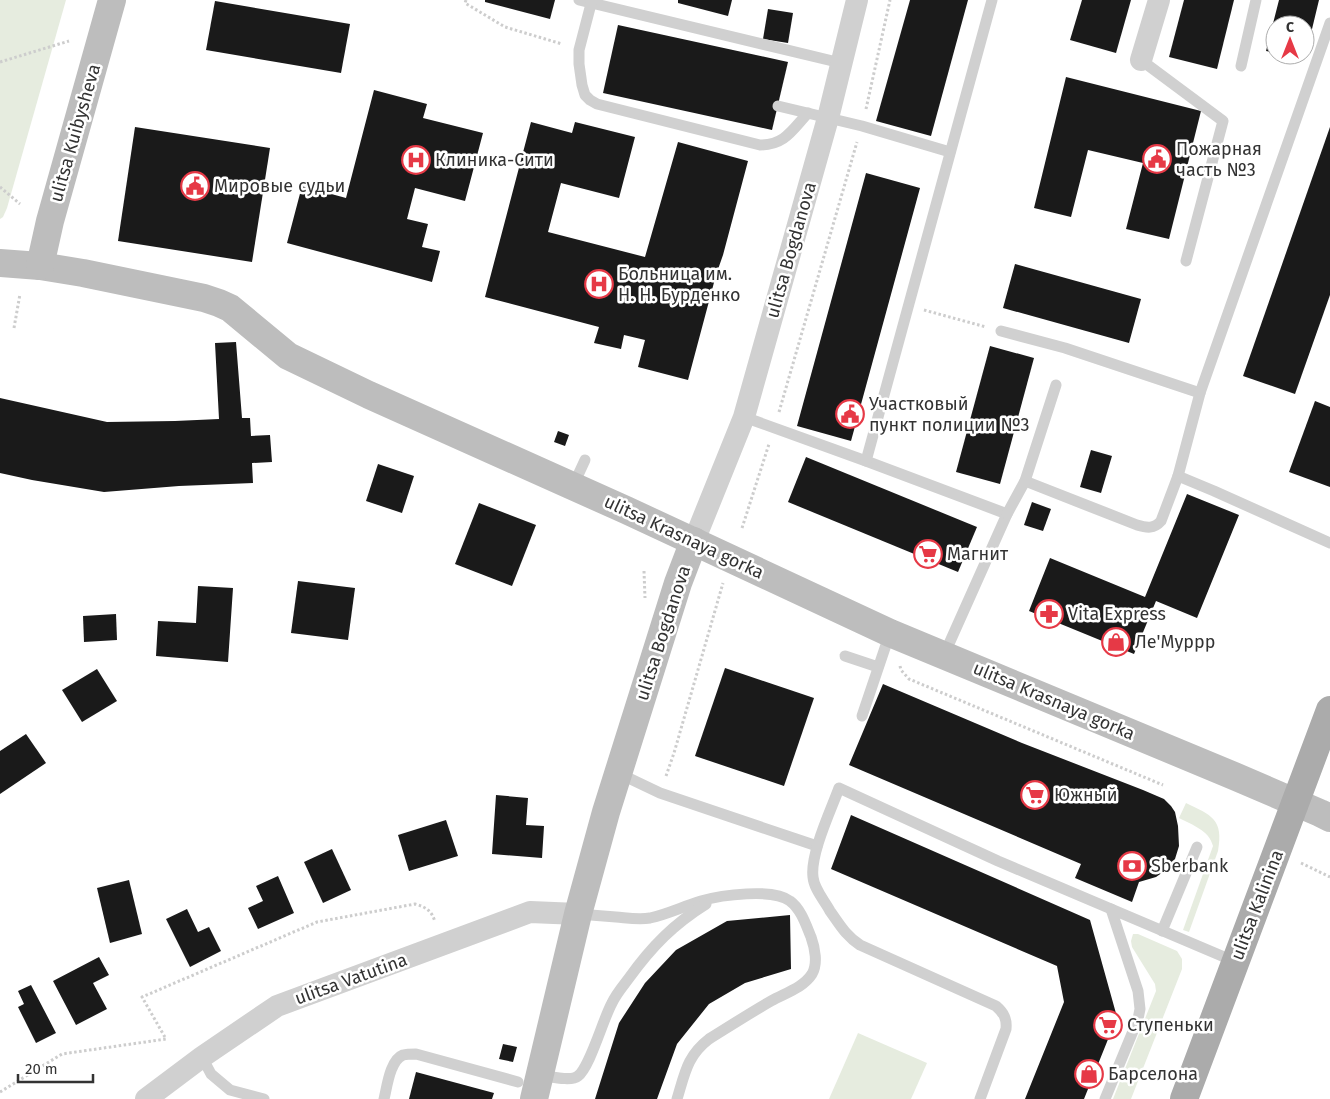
<svg xmlns="http://www.w3.org/2000/svg" width="1330" height="1099" viewBox="0 0 1330 1099" font-family="'Fira Sans',sans-serif">
	<style>
		.green { fill: #e6ecdf }
		.building { fill: #1a1a1a }
		.lines { fill: none; stroke-linecap: round; stroke-linejoin: round }
		.path { stroke: #cdcdcd; stroke-width: 3; stroke-dasharray: 2.5 2.5; stroke-linecap: butt }
		.lane { stroke: #d0d0d0; stroke-width: 11 }
		.street { stroke: #d0d0d0; stroke-width: 22 }
		.secondary { stroke: #bdbdbd; stroke-width: 28 }
		.primary { stroke: #ababab; stroke-width: 28 }
		.labels { text-anchor: middle; stroke-width: 5; stroke-linejoin: round; paint-order: stroke }
		.street-label { font-size: 18px; fill: #333; stroke: #fff }
		.poi-label { font-size: 18px; fill: #333; stroke: #fff; text-anchor: start }
	</style>
	<rect width="100%" height="100%" fill="#fff"/>
	<g class="green">
		<path d="M 0,0 L 66,0 L 7,208 L 3,217 L 0,219 Z"/>
		<path d="M 1186,803 C 1211,815 1224,819 1218,851 L 1189,932 L 1183,930 L 1213,846 C 1209,830 1192,825 1179,818 Z"/>
		<path d="M 1133,934 L 1138,934 L 1177,951 L 1182,959 L 1182,969 L 1131,1099 L 1113,1099 L 1156,991 L 1155,984 L 1132,947 L 1131,941 Z"/>
		<path d="M 858,1033 L 927,1063 L 911,1099 L 829,1099 Z"/>
	</g>
	<g class="building">
		<path d="M 485,0 L 555,0 L 550,19 L 485,2 Z"/>
		<path d="M 678,0 L 732,0 L 728,16 L 678,3 Z"/>
		<path d="M 910,0 L 968,0 L 931,136 L 876,121 Z"/>
		<path d="M 1082,0 L 1131,0 L 1116,53 L 1070,40 Z"/>
		<path d="M 1184,0 L 1234,0 L 1217,69 L 1169,57 Z"/>
		<path d="M 1279,0 L 1319,0 L 1306,54 L 1305,25 L 1275,25 L 1275,53 L 1266,51 Z"/>
		<path d="M 215,1 L 350,24 L 341,73 L 206,50 Z"/>
		<path d="M 768,9 L 793,13 L 788,43 L 763,39 Z"/>
		<path d="M 618,25 L 788,62 L 772,130 L 603,93 Z"/>
		<path d="M 1286,55 L 1305,55 L 1304,60 Z"/>
		<path d="M 1066,77 L 1201,111 L 1169,239 L 1126,229 L 1143,163 L 1088,150 L 1071,217 L 1034,208 Z"/>
		<path d="M 374,90 L 427,104 L 423,118 L 483,133 L 465,201 L 415,188 L 407,219 L 428,224 L 422,247 L 440,251 L 432,282 L 287,243 L 302,186 L 346,198 Z"/>
		<path d="M 531,122 L 572,133 L 575,122 L 635,137 L 619,198 L 561,183 L 548,232 L 645,257 L 678,142 L 748,161 L 723,255 L 716,275 L 688,380 L 638,367 L 645,340 L 624,335 L 621,349 L 594,343 L 599,327 L 485,297 Z"/>
		<path d="M 135,127 L 270,148 L 252,262 L 118,241 Z"/>
		<path d="M 1330,127 L 1330,295 L 1295,394 L 1243,376 Z"/>
		<path d="M 866,173 L 920,188 L 851,441 L 797,426 Z"/>
		<path d="M 1015,264 L 1141,299 L 1129,343 L 1003,308 Z"/>
		<path d="M 236,342 L 242,418 L 250,418 L 251,436 L 270,435 L 272,462 L 252,463 L 253,483 L 179,486 L 104,492 L 32,480 L 0,473 L 0,398 L 107,422 L 175,421 L 219,419 L 215,343 Z"/>
		<path d="M 990,346 L 1034,358 L 1000,484 L 956,472 Z"/>
		<path d="M 1315,401 L 1330,407 L 1330,487 L 1289,472 Z"/>
		<path d="M 558,431 L 569,435 L 565,446 L 554,442 Z"/>
		<path d="M 1091,450 L 1112,456 L 1101,493 L 1080,487 Z"/>
		<path d="M 806,457 L 977,527 L 958,572 L 788,502 Z"/>
		<path d="M 378,464 L 414,476 L 402,513 L 366,501 Z"/>
		<path d="M 1187,494 L 1239,515 L 1197,618 L 1156,601 L 1134,654 L 1029,611 L 1050,558 L 1145,597 Z"/>
		<path d="M 1032,502 L 1051,509 L 1043,531 L 1024,525 Z"/>
		<path d="M 479,503 L 536,525 L 512,586 L 455,564 Z"/>
		<path d="M 298,581 L 355,588 L 348,640 L 291,633 Z"/>
		<path d="M 198,586 L 233,588 L 228,662 L 156,656 L 158,621 L 196,623 Z"/>
		<path d="M 116,614 L 117,640 L 84,642 L 83,616 Z"/>
		<path d="M 725,668 L 814,698 L 784,786 L 695,756 Z"/>
		<path d="M 97,669 L 117,701 L 82,722 L 62,690 Z"/>
		<path d="M 883,684 L 1022,743 L 1143,790 L 1164,799 L 1171,806 L 1175,812 L 1178,826 L 1179,846 L 1175,859 L 1166,870 L 1156,877 L 1139,882 L 1132,902 L 1075,878 L 1081,864 L 849,765 Z"/>
		<path d="M 26,734 L 46,763 L 0,794 L 0,751 Z"/>
		<path d="M 496,795 L 528,798 L 526,825 L 544,826 L 542,858 L 492,854 Z"/>
		<path d="M 851,815 L 1090,920 L 1117,1017 L 1084,1099 L 1025,1099 L 1064,1002 L 1057,966 L 831,869 Z"/>
		<path d="M 446,820 L 458,856 L 409,871 L 398,835 Z"/>
		<path d="M 332,849 L 351,890 L 323,903 L 304,862 Z"/>
		<path d="M 278,876 L 294,913 L 258,929 L 248,908 L 263,901 L 256,886 Z"/>
		<path d="M 129,880 L 142,934 L 110,943 L 97,888 Z"/>
		<path d="M 187,909 L 198,932 L 209,927 L 221,951 L 190,967 L 166,919 Z"/>
		<path d="M 790,915 L 791,969 L 745,983 L 709,1004 L 677,1044 L 657,1099 L 595,1099 L 619,1023 L 645,983 L 676,950 L 727,921 Z"/>
		<path d="M 99,957 L 109,975 L 93,983 L 107,1009 L 76,1025 L 53,981 Z"/>
		<path d="M 31,985 L 56,1033 L 36,1043 L 18,1007 L 24,1004 L 18,991 Z"/>
		<path d="M 503,1044 L 517,1047 L 513,1062 L 499,1059 Z"/>
		<path d="M 416,1072 L 494,1093 L 492,1099 L 409,1099 Z"/>
	</g>
	<g class="lines">
		<g class="path">
			<path d="M 466,0 L 465,3 L 505,27 L 562,44"/>
			<path d="M 0,62 L 69,41"/>
			<path d="M 866,109 L 890,0"/>
			<path d="M 0,187 L 20,204"/>
			<path d="M 924,310 L 986,327"/>
			<path d="M 14,328 L 20,294"/>
			<path d="M 779,412 L 857,142"/>
			<path d="M 742,528 L 769,444"/>
			<path d="M 644,571 L 645,598"/>
			<path d="M 900,666 L 901,670 L 909,679 L 1163,785"/>
			<path d="M 666,776 L 674,753 L 723,583"/>
			<path d="M 1301,863 L 1330,877"/>
			<path d="M 0,1092 L 62,1054 L 166,1039 L 142,997 L 317,922 L 415,904 C 426,907 432,911 435,922"/>
		</g>
		<g class="lane">
			<path d="M 579,0 L 841,63"/>
			<path d="M 592,0 L 579,50 L 579,64 L 582,85 L 585,95 L 590,100 L 597,104 L 760,145 C 785,145 792,130 808,113"/>
			<path d="M 1141,60 L 1223,121 L 1186,261"/>
			<path d="M 1241,66 L 1256,0"/>
			<path d="M 778,106 L 862,126 L 950,152"/>
			<path d="M 1001,331 L 1065,348 L 1200,393"/>
			<path d="M 744,417 L 866,461 L 1007,514 L 944,655"/>
			<path d="M 866,461 L 992,0"/>
			<path d="M 1178,476 L 1200,393 L 1330,23"/>
			<path d="M 1025,481 L 1137,525 C 1147,528 1154,529 1161,521 L 1178,476 L 1214,491 L 1330,543"/>
			<path d="M 573,486 L 585,460"/>
			<path d="M 1007,514 L 1025,481 L 1056,385"/>
			<path d="M 845,656 L 878,667"/>
			<path d="M 862,716 L 890,633"/>
			<path d="M 618,773 L 660,793 L 817,846"/>
			<path d="M 578,914 C 591,915 604,916 616,917 C 628,918 639,920 650,918 C 668,914 684,906 701,901 C 721,895 773,888 790,901 C 801,909 806,925 811,937 C 815,948 818,964 812,974 C 803,988 785,993 771,1001 C 750,1013 730,1026 709,1039 C 687,1056 685,1073 677,1099"/>
			<path d="M 1162,931 L 1197,847"/>
			<path d="M 202,1057 L 211,1074 L 230,1090 L 264,1099"/>
			<path d="M 540,1075 C 549,1076 571,1082 578,1076 C 590,1067 603,1019 612,1003 C 616,994 623,986 629,978 C 652,946 674,924 706,904"/>
			<path d="M 384,1099 C 387,1087 390,1060 403,1055 C 407,1054 412,1054 416,1054 L 518,1082"/>
			<path d="M 980,1099 L 1006,1029 C 1007,1019 1004,1013 996,1006 L 860,945 C 846,936 840,925 830,911 C 824,900 814,889 813,877 C 810,854 831,810 839,788 L 998,861 L 1236,962"/>
			<path d="M 1105,1099 L 1138,1019 L 1140,1009 L 1138,991 L 1111,909"/>
		</g>
		<g class="street">
			<path d="M 1141,60 L 1159,0"/>
			<path d="M 694,541 L 744,417 L 828,118 L 857,0"/>
			<path d="M 146,1099 L 202,1057 L 277,1006 L 530,912 L 578,914"/>
		</g>
		<g class="secondary">
			<path d="M 0,263 L 40,266 L 83,273 L 204,298 L 219,303 L 230,308 L 288,356 L 369,395 L 626,510 L 890,633 L 1234,776 L 1320,813 L 1330,818"/>
			<path d="M 40,266 L 50,221 L 112,0"/>
			<path d="M 534,1099 L 578,914 L 606,812 L 678,583 L 694,541"/>
		</g>
		<path class="primary" d="M 1184,1099 L 1330,710"/>
	</g>
	<defs>
		<symbol id="civic-ring" viewBox="-11 -11 22 22"><circle r="9.5" fill="#fff" stroke="#e63946" stroke-width="1.5"/><path d="M-.6-6.5H3V-4.5H.6V-3L4-1V1h2V6H-6V1h2V-1L-.6-3ZM-1.2 2.5V6h2.4V2.5Z" fill="#e63946"/></symbol>
		<symbol id="hospital-ring" viewBox="-11 -11 22 22"><circle r="9.5" fill="#fff" stroke="#e63946" stroke-width="1.5"/><path d="M-5-5h3v3.5h4V-5h3V5h-3V1.5h-4V5h-3Z" fill="#e63946"/></symbol>
		<symbol id="supermarket-ring" viewBox="-11 -11 22 22"><circle r="9.5" fill="#fff" stroke="#e63946" stroke-width="1.5"/><path d="M-6-5.5h2.5l.6 2H6L4.5 2H-2.5L-4.4-4H-6ZM-1.5 3.2a1.3 1.3 0 1 0 .1 0ZM3 3.2a1.3 1.3 0 1 0 .1 0Z" fill="#e63946"/></symbol>
		<symbol id="pharmacy-ring" viewBox="-11 -11 22 22"><circle r="9.5" fill="#fff" stroke="#e63946" stroke-width="1.5"/><path d="M-2-6h4v4h4v4h-4v4h-4v-4h-4v-4h4Z" fill="#e63946"/></symbol>
		<symbol id="shop-ring" viewBox="-11 -11 22 22"><circle r="9.5" fill="#fff" stroke="#e63946" stroke-width="1.5"/><path d="M-5-2.5h2.3a2.7 3.5 0 0 1 5.4 0H5L5.5 6h-11ZM-1.5-2.5h3a1.5 2.3 0 0 0-3 0Z" fill="#e63946"/></symbol>
		<symbol id="bank-ring" viewBox="-11 -11 22 22"><circle r="9.5" fill="#fff" stroke="#e63946" stroke-width="1.5"/><path d="M-6-4H6V4H-6ZM0-2.3a2.3 2.3 0 1 0 0 4.6a2.3 2.3 0 1 0 0-4.6Z" fill="#e63946"/></symbol>
	</defs>
	<g fill-rule="evenodd">
		<use href="#civic-ring" x="1141" y="143" width="32" height="32"/>
		<use href="#hospital-ring" x="400" y="144" width="32" height="32"/>
		<use href="#civic-ring" x="179" y="170" width="32" height="32"/>
		<use href="#hospital-ring" x="583" y="268" width="32" height="32"/>
		<use href="#civic-ring" x="834" y="398" width="32" height="32"/>
		<use href="#supermarket-ring" x="912" y="538" width="32" height="32"/>
		<use href="#pharmacy-ring" x="1033" y="598" width="32" height="32"/>
		<use href="#shop-ring" x="1100" y="626" width="32" height="32"/>
		<use href="#supermarket-ring" x="1019" y="779" width="32" height="32"/>
		<use href="#bank-ring" x="1116" y="850" width="32" height="32"/>
		<use href="#supermarket-ring" x="1092" y="1009" width="32" height="32"/>
		<use href="#shop-ring" x="1073" y="1058" width="32" height="32"/>
	</g>
	<g class="labels">
		<g class="street-label">
			<text transform="translate(75 133) rotate(-74)" y="6">ulitsa Kuibysheva</text>
			<text transform="translate(791 250) rotate(-74)" y="6">ulitsa Bogdanova</text>
			<text transform="translate(684 537) rotate(25)" y="6">ulitsa Krasnaya gorka</text>
			<text transform="translate(663 633) rotate(-72)" y="6">ulitsa Bogdanova</text>
			<text transform="translate(1054 701) rotate(23)" y="6">ulitsa Krasnaya gorka</text>
			<text transform="translate(1257 905) rotate(-69)" y="6">ulitsa Kalinina</text>
			<text transform="translate(351 979) rotate(-20)" y="6">ulitsa Vatutina</text>
		</g>
		<g class="poi-label">
			<text x="1176" y="155">Пожарная<tspan x="1176" dy="21">часть №3</tspan></text>
			<text x="435" y="166">Клиника-Сити</text>
			<text x="214" y="192">Мировые судьи</text>
			<text x="618" y="280">Больница им.<tspan x="618" dy="21">Н. Н. Бурденко</tspan></text>
			<text x="869" y="410">Участковый<tspan x="869" dy="21">пункт полиции №3</tspan></text>
			<text x="947" y="560">Магнит</text>
			<text x="1068" y="620">Vita Express</text>
			<text x="1135" y="648">Ле'Муррр</text>
			<text x="1054" y="801">Южный</text>
			<text x="1151" y="872">Sberbank</text>
			<text x="1127" y="1031">Ступеньки</text>
			<text x="1108" y="1080">Барселона</text>
		</g>
	</g>
	<g transform="translate(1290 40)"><circle r="24" fill="#ffffff" stroke="#adadad"/>
	<path d="M0-4L9 19L0 12L-9 19Z" fill="#e63946"/>
	<text y="-8" font-size="14" font-weight="bold" text-anchor="middle" fill="#333333">С</text>
	</g>
	<path d="M18 1074v8h75v-8" fill="none" stroke="#333333" stroke-width="2.5"/>
	<text x="25" y="1074" font-size="15" fill="#333333" stroke="#ffffff" stroke-width="4" paint-order="stroke">20 m</text>
</svg>
